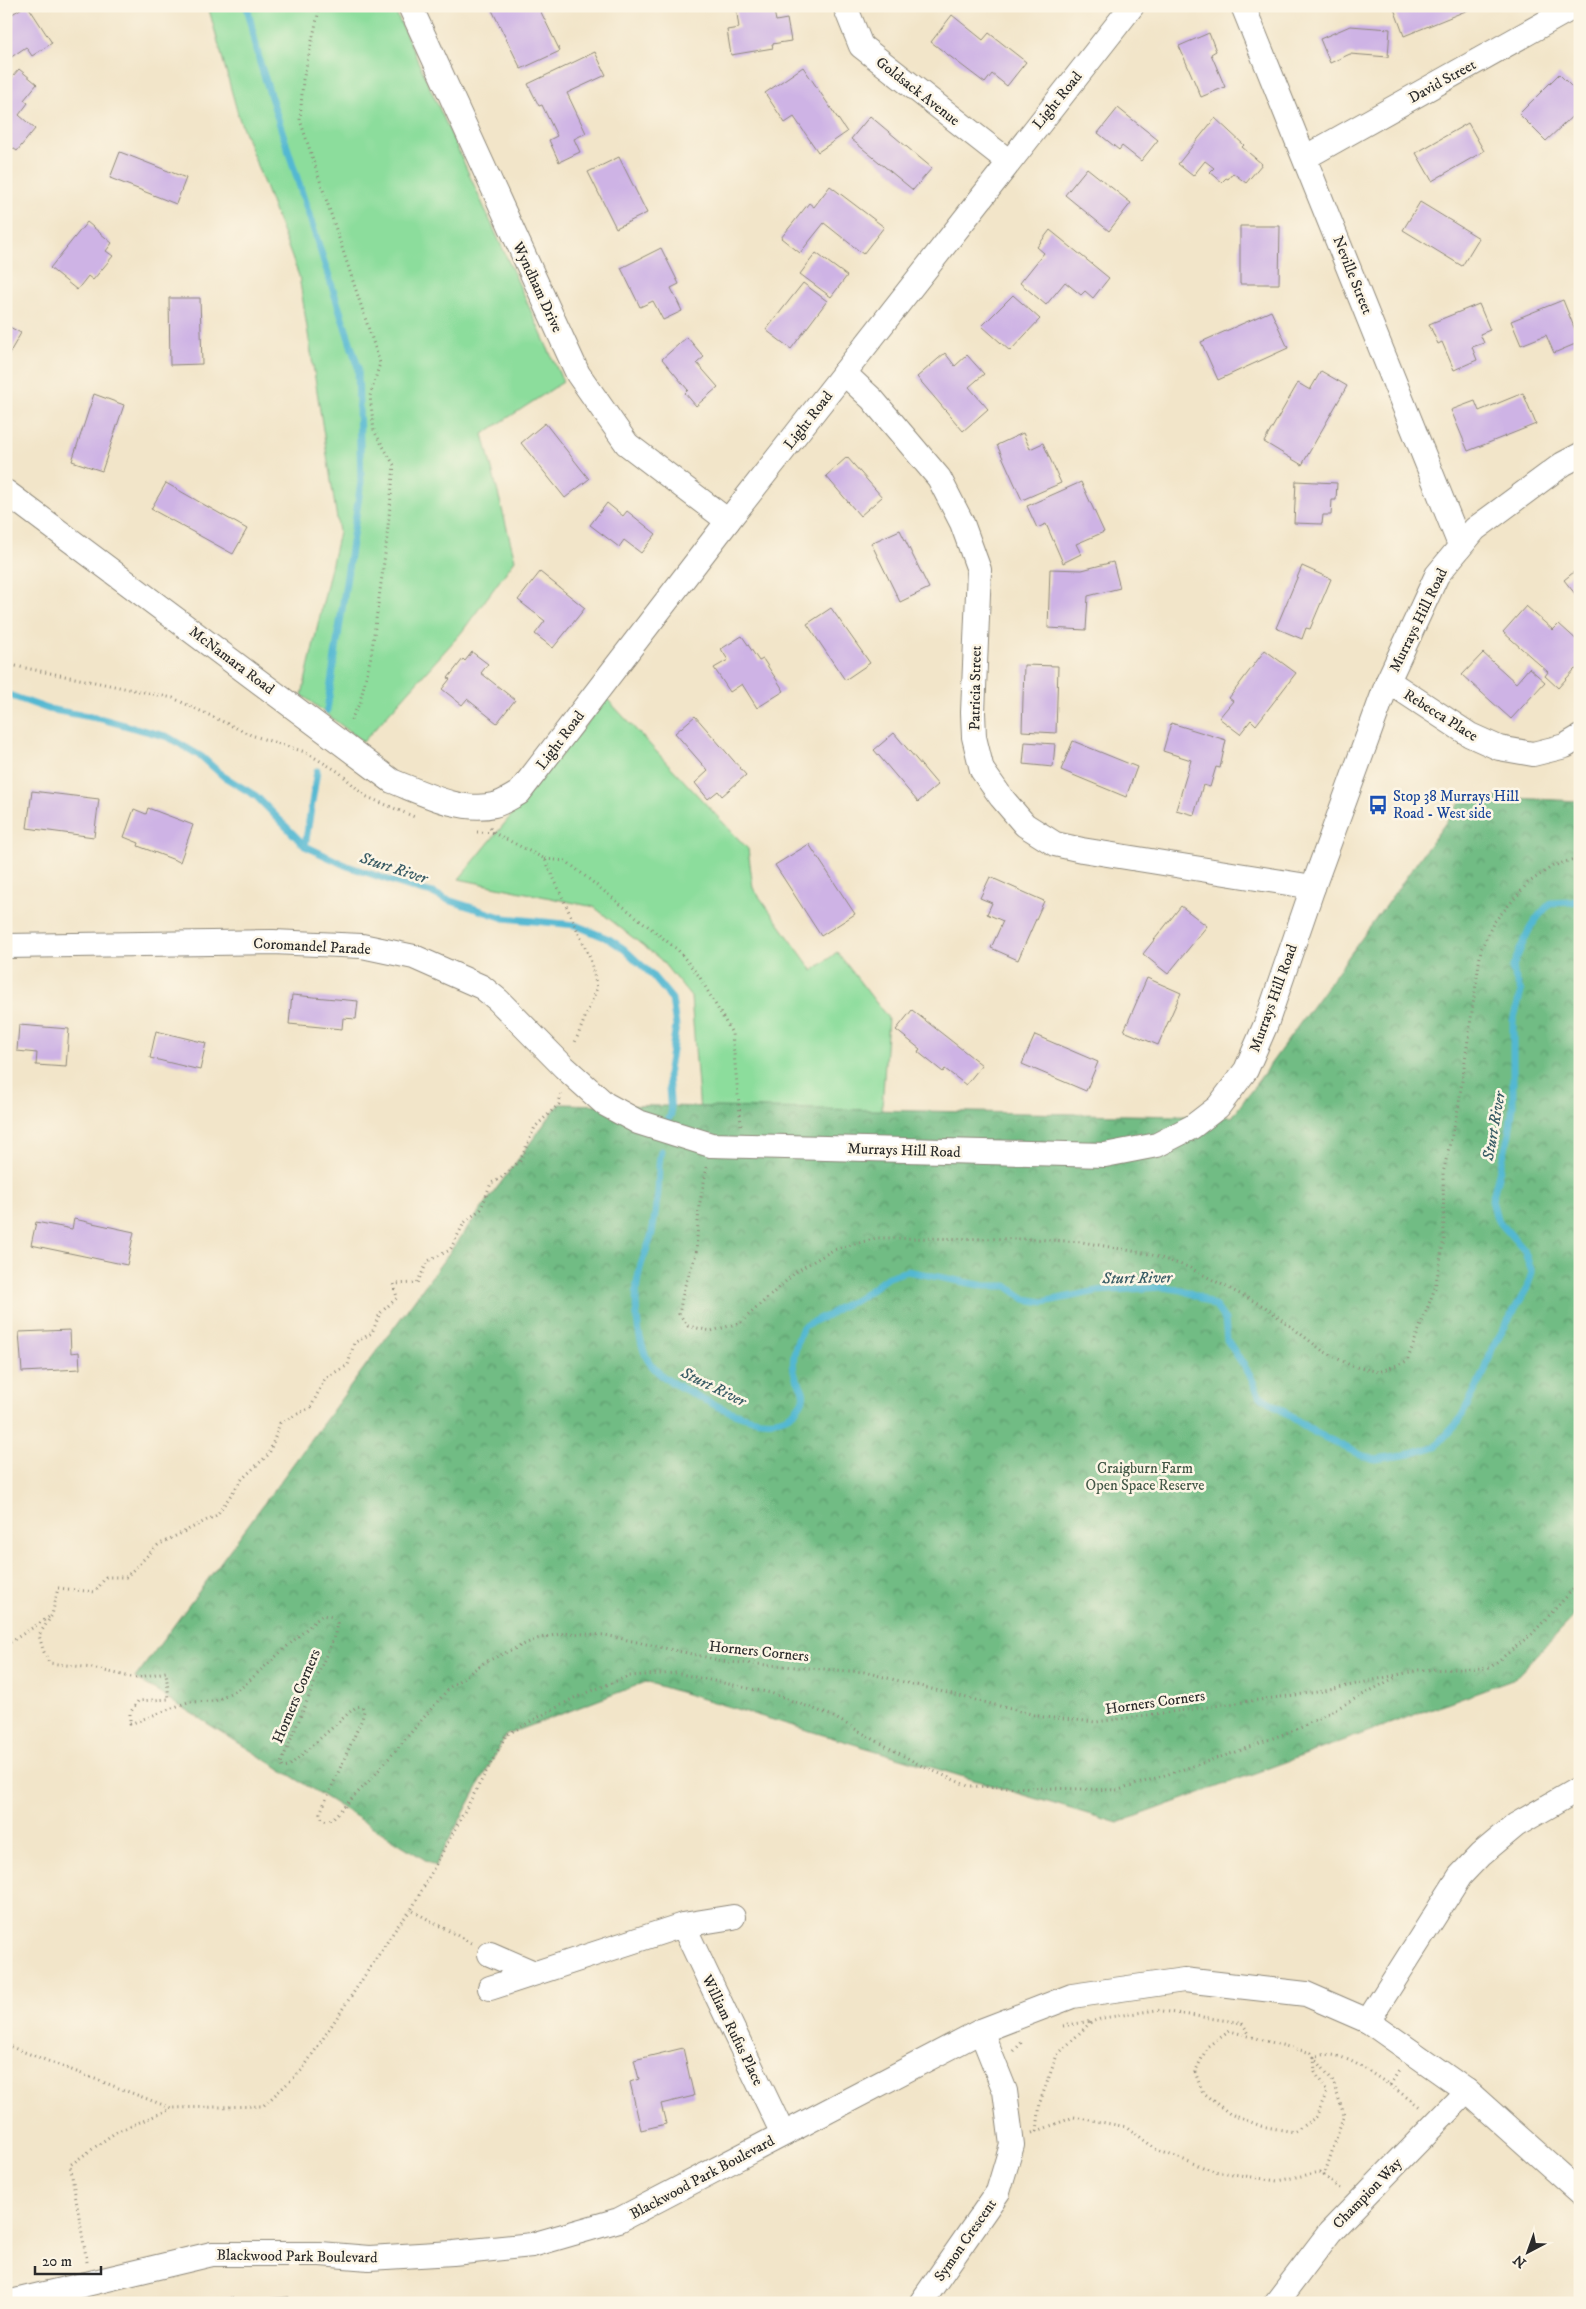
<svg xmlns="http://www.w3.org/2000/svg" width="1586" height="2309" viewBox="0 0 1586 2309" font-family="'IM FELL DW Pica',serif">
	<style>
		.green { fill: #8cdd9c; stroke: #5c8464 }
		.forest { fill: url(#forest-crowns); stroke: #4e7458 }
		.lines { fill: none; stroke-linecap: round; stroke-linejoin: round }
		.stream { stroke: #53b8d2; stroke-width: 7 }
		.building { fill: #ceb3e5 }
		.minor-casing { stroke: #8e887a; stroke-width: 26 }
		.path { stroke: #8e887a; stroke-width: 3; stroke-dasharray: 1 4; stroke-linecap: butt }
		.minor { stroke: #fff; stroke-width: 24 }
		.labels { text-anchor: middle; stroke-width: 5; stroke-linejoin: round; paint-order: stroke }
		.street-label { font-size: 15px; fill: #2b2b2b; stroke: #fcf5e5 }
		.transit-label { font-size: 15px; fill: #164399; stroke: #fcf5e5; text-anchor: start }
		.park-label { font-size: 15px; fill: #435847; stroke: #fcf5e5 }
		.water-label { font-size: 16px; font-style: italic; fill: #395c65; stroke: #fcf5e5 }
	</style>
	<defs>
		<pattern id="forest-crowns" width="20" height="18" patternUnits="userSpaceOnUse" patternTransform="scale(1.25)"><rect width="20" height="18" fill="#71bc84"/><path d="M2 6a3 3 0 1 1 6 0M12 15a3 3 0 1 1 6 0" fill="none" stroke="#5d996c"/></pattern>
	</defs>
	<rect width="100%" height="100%" fill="#fcf5e5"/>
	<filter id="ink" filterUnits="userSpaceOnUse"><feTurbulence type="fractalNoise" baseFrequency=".02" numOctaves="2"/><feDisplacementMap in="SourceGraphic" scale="10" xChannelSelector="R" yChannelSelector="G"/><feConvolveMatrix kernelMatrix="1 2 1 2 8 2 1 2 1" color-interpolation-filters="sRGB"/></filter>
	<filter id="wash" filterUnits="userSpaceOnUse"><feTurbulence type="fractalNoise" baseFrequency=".0096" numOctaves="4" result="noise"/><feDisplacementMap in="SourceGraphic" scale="20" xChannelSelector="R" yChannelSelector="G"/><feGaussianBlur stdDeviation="1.12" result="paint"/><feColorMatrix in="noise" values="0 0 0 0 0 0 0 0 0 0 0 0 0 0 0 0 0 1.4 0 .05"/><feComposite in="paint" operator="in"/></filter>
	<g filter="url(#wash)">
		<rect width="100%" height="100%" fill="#f2e5c9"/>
		<g class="green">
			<path d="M 208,6 L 393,6 L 563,382 L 483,434 L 515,560 L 461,633 L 363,742 L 302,695 L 339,532 L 299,276 L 239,118 Z"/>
			<path d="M 607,699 L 748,849 L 753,888 L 813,971 L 837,952 L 888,1018 L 881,1123 L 700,1112 L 691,997 L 660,959 L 594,907 L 459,879 Z"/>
		</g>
		<path class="forest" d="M 1465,796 L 1580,801 L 1580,1610 L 1515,1678 L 1118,1823 L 646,1682 L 506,1735 L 435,1866 L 135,1678 L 559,1104 L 1232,1117 Z"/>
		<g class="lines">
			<g class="stream">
				<path d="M 247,6 L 260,63 L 358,367 L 361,482 L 327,710"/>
				<path d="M 6,694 L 48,709 L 102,719 L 168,737 L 202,757 L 223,776 L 256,796 L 305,846 L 347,866 L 416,889 L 433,893 L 445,899 L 504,918 L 575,925 L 609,939 L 624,949 L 651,974 L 672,999 L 676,1026 L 668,1075 L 671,1114 L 669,1118"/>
				<path d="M 305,846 L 317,771"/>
				<path d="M 661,1151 C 657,1167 660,1184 657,1200 C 655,1212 654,1225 651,1237 C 647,1250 641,1261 639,1273 C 634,1293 636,1325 642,1345 C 644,1353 648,1362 654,1368 C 665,1381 681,1387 695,1395 C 722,1409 779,1440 801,1403 C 808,1393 799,1385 795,1375 C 790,1360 797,1342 803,1327 L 820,1318 L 828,1316 L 838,1308 L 858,1299 L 888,1277 L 907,1271 L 985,1286 L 1007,1286 L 1025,1299 L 1043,1302 L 1097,1291 L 1163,1287 L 1182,1290 L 1197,1296 L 1216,1307 L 1225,1320 L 1227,1340 L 1250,1375 L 1259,1395 L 1314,1432 L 1363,1456 L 1376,1459 L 1410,1454 L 1436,1446 L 1459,1421 L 1484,1373 L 1492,1349 L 1527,1288 L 1532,1272 L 1524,1250 L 1497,1219 L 1492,1200 L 1509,1134 L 1513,1106 L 1513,1021 L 1521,992 L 1512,969 C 1524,941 1528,924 1551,903 L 1571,902 L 1580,900"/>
			</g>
		</g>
		<g id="blocks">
			<g class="building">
				<path d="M 25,6 L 28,6 L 52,43 L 32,56 L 26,47 L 10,58 L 6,51 L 6,18 Z"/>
				<path d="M 490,6 L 538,6 L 560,51 L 521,69 Z"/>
				<path d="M 723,6 L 773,6 L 776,21 L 787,19 L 791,41 L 772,44 L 773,48 L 731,55 L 727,30 L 739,28 L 736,7 L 724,9 Z"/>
				<rect x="906" y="6" width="22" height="4"/>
				<path d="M 1393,6 L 1467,6 L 1468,10 L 1404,36 Z"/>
				<path d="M 952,15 L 983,40 L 989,33 L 1026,62 L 1007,86 L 992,74 L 985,83 L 931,42 Z"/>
				<path d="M 1350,26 L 1390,29 L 1388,57 L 1350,54 L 1330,63 L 1320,39 Z"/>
				<path d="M 1209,33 L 1216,51 L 1211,54 L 1225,87 L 1201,97 L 1179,46 Z"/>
				<path d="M 595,52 L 606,75 L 567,93 L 586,133 L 574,139 L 580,152 L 559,162 L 549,140 L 557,136 L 542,105 L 539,106 L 528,84 Z"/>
				<path d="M 803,67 L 847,132 L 818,152 L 794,117 L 785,123 L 765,93 Z"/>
				<path d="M 19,69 L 37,84 L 24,100 L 28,103 L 19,115 L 35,129 L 17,151 L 6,143 L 6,84 Z"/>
				<path d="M 1559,74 L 1580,95 L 1580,109 L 1546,141 L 1519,114 Z"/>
				<path d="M 1118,108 L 1158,140 L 1141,161 L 1122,146 L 1119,150 L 1098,133 Z"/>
				<path d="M 870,116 L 932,168 L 913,190 L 851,139 Z"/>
				<path d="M 1215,118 L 1244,145 L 1242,147 L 1262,164 L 1246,183 L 1233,173 L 1228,179 L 1226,178 L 1222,182 L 1210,172 L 1214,168 L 1205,161 L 1193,176 L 1178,164 Z"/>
				<path d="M 1468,123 L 1484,151 L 1432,181 L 1416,153 Z"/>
				<path d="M 120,152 L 186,178 L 176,204 L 110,178 Z"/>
				<path d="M 619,157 L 647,213 L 616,228 L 588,172 Z"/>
				<path d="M 1087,168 L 1131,203 L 1109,231 L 1065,195 Z"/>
				<path d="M 830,186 L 884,227 L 863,254 L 824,223 L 800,253 L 781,238 L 809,203 L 814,207 Z"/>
				<path d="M 1420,202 L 1479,238 L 1462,266 L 1403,230 Z"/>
				<path d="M 87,222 L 112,243 L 106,251 L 113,256 L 93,280 L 88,276 L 77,290 L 50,268 Z"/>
				<path d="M 1240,226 L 1280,226 L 1279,284 L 1240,284 Z"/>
				<path d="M 1050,230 L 1109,278 L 1093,298 L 1085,291 L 1081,295 L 1065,282 L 1046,305 L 1020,283 L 1044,253 L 1037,247 Z"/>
				<path d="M 661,248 L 679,284 L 671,288 L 682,311 L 663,320 L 653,301 L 640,307 L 621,268 Z"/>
				<path d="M 816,253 L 847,276 L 831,297 L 800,274 Z"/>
				<path d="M 803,283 L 827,301 L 791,349 L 766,330 Z"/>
				<path d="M 1013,295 L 1040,319 L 1010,351 L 982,326 Z"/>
				<path d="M 169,298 L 200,298 L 202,364 L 170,365 Z"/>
				<path d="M 1563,300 L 1580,342 L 1554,353 L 1546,335 L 1521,345 L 1511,321 Z"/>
				<path d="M 1479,304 L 1490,330 L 1480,334 L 1484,343 L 1472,347 L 1477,360 L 1454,370 L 1442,342 L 1438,344 L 1429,324 Z"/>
				<path d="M 1271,311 L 1288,348 L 1218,380 L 1201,342 Z"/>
				<path d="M 6,325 L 21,333 L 6,359 Z"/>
				<path d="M 687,337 L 704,357 L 697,363 L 718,387 L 696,406 L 685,393 L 688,390 L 662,359 Z"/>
				<path d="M 945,353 L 955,366 L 967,355 L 984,374 L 969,387 L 988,409 L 963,431 L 917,377 Z"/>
				<path d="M 1321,371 L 1347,386 L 1302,465 L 1264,442 L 1298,383 L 1310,390 Z"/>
				<path d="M 1523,393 L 1536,424 L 1468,451 L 1451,410 L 1475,401 L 1479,411 Z"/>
				<path d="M 94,394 L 124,405 L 102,471 L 72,461 Z"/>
				<path d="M 545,423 L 589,479 L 565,498 L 521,443 Z"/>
				<path d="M 1023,433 L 1030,449 L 1043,443 L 1061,483 L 1022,500 L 997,445 Z"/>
				<path d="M 847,457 L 882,497 L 860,516 L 826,476 Z"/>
				<path d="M 1296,481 L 1337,483 L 1336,500 L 1332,500 L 1331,515 L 1323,515 L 1322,524 L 1294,523 Z"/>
				<path d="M 1081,482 L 1104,532 L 1076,544 L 1081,554 L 1063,563 L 1046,524 L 1037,528 L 1027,506 Z"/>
				<path d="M 166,483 L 247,529 L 233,554 L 151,509 Z"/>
				<path d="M 607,503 L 623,516 L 627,511 L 656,534 L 641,553 L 624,540 L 619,547 L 590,525 Z"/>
				<path d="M 900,530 L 929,588 L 900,602 L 871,543 Z"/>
				<path d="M 1113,562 L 1120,588 L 1088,596 L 1086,630 L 1048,628 L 1050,569 L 1082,570 Z"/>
				<path d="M 1302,566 L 1331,579 L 1310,629 L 1306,628 L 1302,639 L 1276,628 Z"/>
				<path d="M 1580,567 L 1580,600 L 1564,580 Z"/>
				<path d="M 540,572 L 585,608 L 553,648 L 535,634 L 545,621 L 518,600 Z"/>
				<path d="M 1526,606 L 1553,630 L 1559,624 L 1580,643 L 1580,671 L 1575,669 L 1558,688 L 1545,676 L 1548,672 L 1503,632 Z"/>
				<path d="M 831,608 L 870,663 L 845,680 L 807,624 Z"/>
				<path d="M 742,636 L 759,661 L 763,659 L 784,691 L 757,708 L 742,684 L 730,692 L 714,668 L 728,660 L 721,649 Z"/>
				<path d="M 1265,650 L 1296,673 L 1256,725 L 1251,720 L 1240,734 L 1219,718 L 1233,701 L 1229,698 Z"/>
				<path d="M 472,652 L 488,664 L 481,673 L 515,700 L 497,723 L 467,699 L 462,705 L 442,689 L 450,679 L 448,678 L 463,659 L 465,661 Z"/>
				<path d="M 1483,653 L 1516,683 L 1529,668 L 1545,682 L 1511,719 L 1462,675 Z"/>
				<path d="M 1024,665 L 1058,666 L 1056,733 L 1022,731 Z"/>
				<path d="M 695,716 L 746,775 L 722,796 L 718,791 L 708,799 L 695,783 L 708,771 L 675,733 Z"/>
				<path d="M 1171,723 L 1226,740 L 1220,768 L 1216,767 L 1210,787 L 1203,785 L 1194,815 L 1176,810 L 1191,760 L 1163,751 Z"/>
				<path d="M 894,733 L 938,785 L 918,802 L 874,750 Z"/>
				<path d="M 1073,741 L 1137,767 L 1126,797 L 1061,770 Z"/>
				<path d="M 1025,742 L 1055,744 L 1053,767 L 1023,764 Z"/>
				<path d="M 32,791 L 99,799 L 94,837 L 27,828 Z"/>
				<path d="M 148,808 L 193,825 L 180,862 L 138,846 L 139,843 L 124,837 L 134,809 L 146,814 Z"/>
				<path d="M 809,844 L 855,914 L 821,936 L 775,865 Z"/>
				<path d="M 990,877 L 1044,901 L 1018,960 L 991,948 L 1003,921 L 987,914 L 992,903 L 980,898 Z"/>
				<path d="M 1181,906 L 1207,926 L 1168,974 L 1143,954 Z"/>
				<path d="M 1147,978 L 1181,993 L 1158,1045 L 1124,1031 Z"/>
				<path d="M 292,995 L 358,1001 L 356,1019 L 343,1018 L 342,1029 L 289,1024 Z"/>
				<path d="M 912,1010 L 982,1065 L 966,1085 L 945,1069 L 943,1072 L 918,1052 L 920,1049 L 896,1030 Z"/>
				<path d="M 19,1025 L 69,1029 L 66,1067 L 36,1065 L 37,1053 L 17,1051 Z"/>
				<path d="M 156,1031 L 206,1043 L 200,1070 L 150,1058 Z"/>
				<path d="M 1035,1035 L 1098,1062 L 1086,1091 L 1022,1064 Z"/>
				<path d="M 74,1219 L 134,1232 L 127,1265 L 31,1245 L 36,1222 L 72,1229 Z"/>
				<path d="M 70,1330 L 71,1353 L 79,1352 L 80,1369 L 22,1372 L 19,1332 Z"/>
				<path d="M 683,2048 L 694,2096 L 661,2104 L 666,2124 L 641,2130 L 630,2082 L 639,2079 L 634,2060 Z"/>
				<path d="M 289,2297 L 290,2303 L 249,2303 L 249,2300 Z"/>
				<path d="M 233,2298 L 234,2303 L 195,2303 L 195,2301 Z"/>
			</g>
		</g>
	</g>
	<g filter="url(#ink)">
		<use href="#blocks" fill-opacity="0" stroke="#8e887a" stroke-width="1"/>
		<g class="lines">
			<defs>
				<g id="minor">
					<path d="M 410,6 L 578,374 L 627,444 L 728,521"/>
					<path d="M 845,6 L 861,46 L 1008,161"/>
					<path d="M 1243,6 L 1460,545"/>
					<path d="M 1306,157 L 1570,9 L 1580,8"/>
					<path d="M 844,373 L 872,399 L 939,478 L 962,523 L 979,570 L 973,712 L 974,737 L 982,770 L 1001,797 L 1025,825 L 1055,844 L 1082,850 L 1313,887"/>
					<path d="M 6,492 L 392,781 C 423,793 461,813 494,805 C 503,803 511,797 519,793 L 728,521 L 1132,6"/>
					<path d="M 1388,681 L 1470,735 L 1499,748 L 1533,754 L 1565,746 L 1580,737"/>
					<path d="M 6,946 L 273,942 L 362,946 L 414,957 L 482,987 L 498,1000 L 564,1067 L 605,1104 L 638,1122 L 711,1145 L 1105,1155 L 1157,1145 L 1192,1127 L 1218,1107 L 1246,1070 L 1266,1024 L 1313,887 L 1388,681 L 1437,575 L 1475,529 L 1563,464 L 1580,455"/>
					<path d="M 683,1925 L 733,1917"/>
					<path d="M 490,1954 L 534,1973"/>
					<path d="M 490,1988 L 683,1925 L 783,2134"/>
					<path d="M 1368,2021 L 1460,1876 L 1480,1855 L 1516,1825 L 1580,1788"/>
					<path d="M 7,2303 L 212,2254 L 320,2254 L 369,2258 L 453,2253 L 532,2245 L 619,2220 L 981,2031 L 1072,1996 L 1184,1980 L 1306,1994 L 1368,2021 L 1467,2091 L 1580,2192"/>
					<path d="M 921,2303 L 998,2192 L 1012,2145 L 1005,2091 L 981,2031"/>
					<path d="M 1276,2303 L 1330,2232 L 1467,2091"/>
				</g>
			</defs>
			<use href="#minor" class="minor-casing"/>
			<g class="path">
				<path d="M 115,6 L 118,6"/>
				<path d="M 320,6 L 303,80 L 300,120 L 380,363 L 370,396 L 374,431 L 394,465 L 386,547 L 371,656 L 360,702 L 350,722"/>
				<path d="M 6,664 L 173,698 L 251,735 L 305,752 L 339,772 L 365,796 L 417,818"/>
				<path d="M 490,828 L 496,834 L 545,859 L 590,958 L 597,988 L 574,1045"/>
				<path d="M 477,832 L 495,833"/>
				<path d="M 545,859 L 566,861 L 678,950 L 699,976 L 732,1033 L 741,1125"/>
				<path d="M 561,1094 L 559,1104 L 535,1127 L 520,1161 L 500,1179 L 491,1183 L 481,1209 L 464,1223 L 450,1250 L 428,1261 L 417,1283 L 394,1284 L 397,1298 L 380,1313 L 372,1333 L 354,1343 L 348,1365 L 325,1378 L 311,1407 L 280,1423 L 269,1454 L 242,1479 L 217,1515 L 158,1545 L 126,1577 L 106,1577 L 95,1592 L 58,1588 L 52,1615 L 39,1635 L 43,1650 L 49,1663 L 92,1668 L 135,1678 L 166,1672 L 169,1699 L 138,1701 L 130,1713 L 130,1724 L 188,1702 L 215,1701 L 242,1687 L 322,1615 L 333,1617 L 337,1623 L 335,1634 L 281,1763 L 283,1768 L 288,1767 L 351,1711 L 356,1707 L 362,1706 L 364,1711 L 362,1719 L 320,1813 L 322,1819 L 327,1821 L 333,1818 L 372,1778 L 450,1687 L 485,1662 L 536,1639 L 565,1633 L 605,1635 L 728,1662 L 864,1672 L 1043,1717 L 1096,1722 L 1325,1691 L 1419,1670 L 1489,1668 L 1532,1634 L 1580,1582"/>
				<path d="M 707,1167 L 699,1207 L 696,1254 L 684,1288 L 679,1314 L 688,1326 L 711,1331 L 740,1323 L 797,1271 L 833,1250 L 877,1238 L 1033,1239 L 1082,1242 L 1149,1254 L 1188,1267 L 1265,1307 L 1323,1351 L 1352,1366 L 1379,1372 L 1407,1361 L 1435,1288 L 1444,1239 L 1443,1173 L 1458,1109 L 1481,949 L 1494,922 L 1528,883 L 1553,866 L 1580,857"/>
				<path d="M 6,1645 L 49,1617"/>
				<path d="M 471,1943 L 411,1910 L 506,1735 L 574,1698 L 629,1676 L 676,1673 L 771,1693 L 830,1715 L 920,1765 L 968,1786 L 1119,1790 L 1236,1752 L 1302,1727 L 1398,1676"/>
				<path d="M 1063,2026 L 1091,2021"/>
				<path d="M 6,2045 L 171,2108 L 263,2106 L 302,2070 L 399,1924 L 411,1910"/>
				<path d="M 1014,2051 L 1023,2041"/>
				<path d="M 1390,2085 L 1420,2107"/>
				<path d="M 1037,2131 L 1040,2102 L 1057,2055 L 1091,2022 L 1103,2018 L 1156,2010 L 1242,2023 L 1250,2035"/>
				<path d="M 1032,2133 L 1074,2117 L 1127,2127 L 1157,2150 L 1214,2171 L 1277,2181 L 1320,2172 L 1341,2190"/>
				<path d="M 1324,2176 L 1344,2115 L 1333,2081 L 1314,2057 L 1311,2053 L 1230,2031 L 1208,2046 L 1195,2072 L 1203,2093 L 1230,2114 L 1261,2126 L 1294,2132 L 1316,2117 L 1327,2092 L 1315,2072 L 1314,2057 C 1340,2047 1368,2072 1390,2085 L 1400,2069"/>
				<path d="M 87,2262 L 70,2165 L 116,2132 L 171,2109"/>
			</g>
			<use href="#minor" class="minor"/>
		</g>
	</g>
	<defs>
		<symbol id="bus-bare" viewBox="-9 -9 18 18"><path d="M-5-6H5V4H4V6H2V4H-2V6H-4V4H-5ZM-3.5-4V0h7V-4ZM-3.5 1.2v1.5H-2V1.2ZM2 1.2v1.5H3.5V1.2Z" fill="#1a4fb4" stroke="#fcf5e5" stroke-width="2.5" paint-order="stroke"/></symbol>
	</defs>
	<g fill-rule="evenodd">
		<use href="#bus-bare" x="1364" y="791" width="28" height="28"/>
	</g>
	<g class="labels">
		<g class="street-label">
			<text transform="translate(1442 81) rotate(-29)" y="5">David Street</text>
			<text transform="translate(918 91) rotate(38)" y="5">Goldsack Avenue</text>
			<text transform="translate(1057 100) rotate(-51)" y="5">Light Road</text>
			<text transform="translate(1353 275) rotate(68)" y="5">Neville Street</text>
			<text transform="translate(538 287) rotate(65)" y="5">Wyndham Drive</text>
			<text transform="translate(808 420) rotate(-52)" y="5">Light Road</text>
			<text transform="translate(1418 620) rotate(-64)" y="5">Murrays Hill Road</text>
			<text transform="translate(232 660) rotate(37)" y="5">McNamara Road</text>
			<text transform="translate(975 688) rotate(-89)" y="5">Patricia Street</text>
			<text transform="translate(1441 715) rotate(32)" y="5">Rebecca Place</text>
			<text transform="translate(560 740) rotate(-53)" y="5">Light Road</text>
			<text transform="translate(312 946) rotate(3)" y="5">Coromandel Parade</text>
			<text transform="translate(1273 998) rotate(-70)" y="5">Murrays Hill Road</text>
			<text transform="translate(904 1150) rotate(2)" y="5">Murrays Hill Road</text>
			<text transform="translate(759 1651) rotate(6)" y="5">Horners Corners</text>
			<text transform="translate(296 1696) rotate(-67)" y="5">Horners Corners</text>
			<text transform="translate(1155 1702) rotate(-8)" y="5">Horners Corners</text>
			<text transform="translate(733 2030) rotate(64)" y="5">William Rufus Place</text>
			<text transform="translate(702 2177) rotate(-28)" y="5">Blackwood Park Boulevard</text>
			<text transform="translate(1367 2193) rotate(-46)" y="5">Champion Way</text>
			<text transform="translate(965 2240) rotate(-55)" y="5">Symon Crescent</text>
			<text transform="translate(297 2256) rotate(1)" y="5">Blackwood Park Boulevard</text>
		</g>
		<g class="transit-label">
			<text x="1393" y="801">Stop 38 Murrays Hill<tspan x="1393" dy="17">Road - West side</tspan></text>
		</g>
		<g class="park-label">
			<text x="1145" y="1473">Craigburn Farm<tspan x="1145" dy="17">Open Space Reserve</tspan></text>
		</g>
		<g class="water-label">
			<text transform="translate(394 867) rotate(18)" y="6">Sturt River</text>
			<text transform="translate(1493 1126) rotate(-80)" y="6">Sturt River</text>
			<text transform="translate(1137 1277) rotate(-1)" y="6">Sturt River</text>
			<text transform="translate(714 1386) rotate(26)" y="6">Sturt River</text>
		</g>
	</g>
	<rect width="1586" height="2309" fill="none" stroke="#fcf5e5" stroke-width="25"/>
	<g transform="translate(1528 2252) rotate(221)" stroke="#fcf5e5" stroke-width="4" paint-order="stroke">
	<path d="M0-4L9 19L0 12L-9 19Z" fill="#2b2b2b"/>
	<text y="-8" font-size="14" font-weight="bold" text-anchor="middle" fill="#2b2b2b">N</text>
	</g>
	<path d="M35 2266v8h66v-8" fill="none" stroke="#2b2b2b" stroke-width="2.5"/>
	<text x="42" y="2266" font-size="15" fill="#2b2b2b" stroke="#fcf5e5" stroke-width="4" paint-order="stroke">20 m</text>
</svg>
